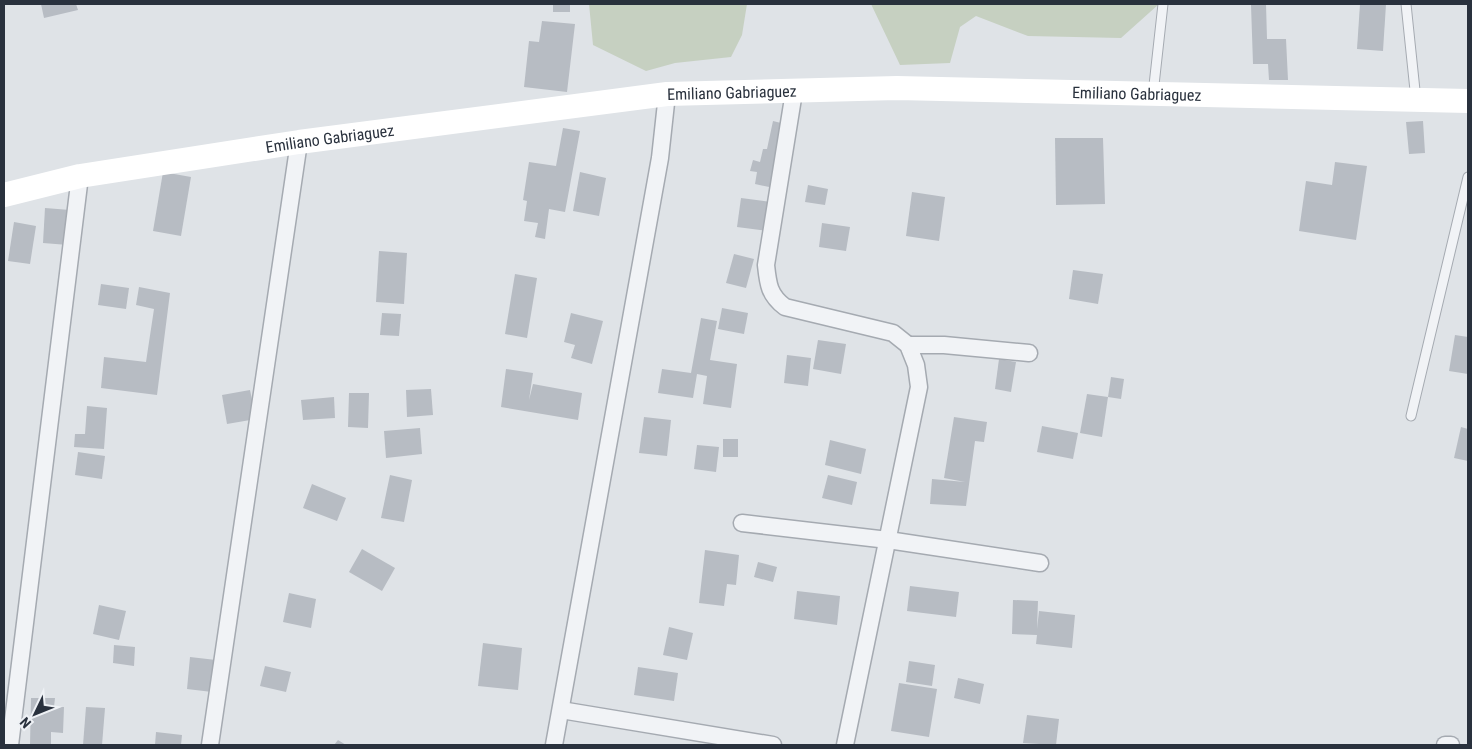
<svg xmlns="http://www.w3.org/2000/svg" width="1472" height="749" viewBox="0 0 1472 749" font-family="'Roboto Condensed',sans-serif">
	<style>
		.green { fill: #c6d0c1 }
		.building { fill: #b7bcc3 }
		.lines { fill: none; stroke-linecap: round; stroke-linejoin: round }
		.lane-casing { stroke: #a5aab1; stroke-width: 11 }
		.street-casing { stroke: #a5aab1; stroke-width: 19 }
		.lane { stroke: #f1f3f6; stroke-width: 9 }
		.street { stroke: #f1f3f6; stroke-width: 16 }
		.secondary { stroke: #fff; stroke-width: 24 }
		.labels { text-anchor: middle; stroke-width: 4; stroke-linejoin: round; paint-order: stroke }
		.street-label { font-size: 16px; fill: #29313d; stroke: #eef1f5 }
	</style>
	<rect width="100%" height="100%" fill="#dfe3e7"/>
	<g class="green">
		<path d="M 589,4 L 747,4 L 742,35 L 731,57 L 675,63 L 646,71 L 593,45 Z"/>
		<path d="M 871,4 L 1159,4 L 1121,38 L 1028,36 L 976,16 L 960,27 L 950,63 L 900,65 Z"/>
	</g>
	<g class="building">
		<path d="M 41,4 L 76,4 L 78,10 L 44,18 Z"/>
		<rect x="553" y="4" width="17" height="8"/>
		<path d="M 1266,4 L 1267,39 L 1286,39 L 1288,80 L 1269,80 L 1268,64 L 1253,64 L 1251,5 Z"/>
		<path d="M 1360,4 L 1386,4 L 1383,51 L 1357,49 Z"/>
		<path d="M 542,21 L 575,24 L 567,92 L 524,87 L 529,41 L 539,42 Z"/>
		<path d="M 773,121 L 785,124 L 774,188 L 755,184 L 757,172 L 750,171 L 753,160 L 760,162 L 763,149 L 767,149 Z"/>
		<path d="M 1423,121 L 1425,153 L 1409,154 L 1406,122 Z"/>
		<path d="M 563,128 L 580,131 L 565,212 L 549,209 L 545,239 L 535,237 L 538,223 L 524,221 L 527,201 L 523,200 L 529,162 L 556,166 Z"/>
		<path d="M 1055,138 L 1103,138 L 1105,204 L 1056,205 Z"/>
		<path d="M 1335,162 L 1367,166 L 1356,240 L 1299,231 L 1306,181 L 1332,185 Z"/>
		<path d="M 163,172 L 191,177 L 181,236 L 153,231 Z"/>
		<path d="M 580,172 L 606,178 L 599,216 L 573,211 Z"/>
		<path d="M 808,185 L 828,189 L 825,205 L 805,202 Z"/>
		<path d="M 912,192 L 945,197 L 939,241 L 906,236 Z"/>
		<path d="M 741,198 L 771,202 L 767,231 L 737,227 Z"/>
		<path d="M 45,208 L 70,210 L 68,245 L 43,243 Z"/>
		<path d="M 14,222 L 36,226 L 30,264 L 8,261 Z"/>
		<path d="M 822,223 L 850,227 L 846,251 L 819,247 Z"/>
		<path d="M 379,251 L 407,253 L 404,304 L 376,302 Z"/>
		<path d="M 734,254 L 754,259 L 746,288 L 726,283 Z"/>
		<path d="M 1073,270 L 1103,274 L 1098,304 L 1069,299 Z"/>
		<path d="M 515,274 L 537,278 L 527,338 L 505,334 Z"/>
		<path d="M 101,284 L 129,288 L 126,309 L 98,305 Z"/>
		<path d="M 139,287 L 170,293 L 157,395 L 101,388 L 104,357 L 146,362 L 154,309 L 136,305 Z"/>
		<path d="M 722,308 L 748,313 L 744,334 L 718,329 Z"/>
		<path d="M 382,313 L 401,314 L 399,336 L 380,335 Z"/>
		<path d="M 571,313 L 603,321 L 592,364 L 571,358 L 575,345 L 564,342 Z"/>
		<path d="M 701,318 L 717,321 L 710,360 L 737,364 L 731,408 L 703,404 L 707,376 L 697,374 L 693,398 L 658,393 L 662,369 L 691,373 Z"/>
		<path d="M 1455,335 L 1468,337 L 1468,374 L 1449,371 Z"/>
		<path d="M 818,340 L 846,344 L 841,374 L 813,369 Z"/>
		<path d="M 787,355 L 811,358 L 808,386 L 784,383 Z"/>
		<path d="M 999,359 L 1016,362 L 1011,392 L 995,389 Z"/>
		<path d="M 506,369 L 533,373 L 529,400 L 533,384 L 582,393 L 578,420 L 501,407 Z"/>
		<path d="M 1111,377 L 1124,379 L 1121,399 L 1108,397 Z"/>
		<path d="M 431,389 L 433,415 L 407,417 L 406,390 Z"/>
		<path d="M 250,390 L 256,419 L 227,424 L 222,395 Z"/>
		<path d="M 349,393 L 369,393 L 368,428 L 348,427 Z"/>
		<path d="M 1087,394 L 1108,397 L 1102,437 L 1080,433 Z"/>
		<path d="M 334,397 L 335,418 L 303,420 L 301,400 Z"/>
		<path d="M 87,406 L 107,408 L 104,449 L 74,447 L 75,434 L 85,434 Z"/>
		<path d="M 644,417 L 671,420 L 667,456 L 639,453 Z"/>
		<path d="M 954,417 L 987,422 L 984,442 L 975,441 L 966,506 L 930,504 L 932,479 L 965,482 L 944,478 Z"/>
		<path d="M 1042,426 L 1078,433 L 1073,459 L 1037,452 Z"/>
		<path d="M 1461,427 L 1468,429 L 1468,461 L 1454,458 Z"/>
		<path d="M 420,428 L 422,454 L 386,458 L 384,431 Z"/>
		<rect x="723" y="439" width="15" height="18"/>
		<path d="M 830,440 L 866,449 L 861,474 L 825,465 Z"/>
		<path d="M 697,445 L 719,447 L 716,472 L 694,469 Z"/>
		<path d="M 78,452 L 105,456 L 102,479 L 75,475 Z"/>
		<path d="M 390,475 L 412,480 L 404,522 L 381,518 Z"/>
		<path d="M 828,475 L 857,482 L 852,505 L 822,498 Z"/>
		<path d="M 312,484 L 346,498 L 337,521 L 303,508 Z"/>
		<path d="M 362,549 L 395,568 L 382,591 L 349,572 Z"/>
		<path d="M 705,550 L 739,555 L 736,585 L 727,584 L 724,606 L 699,603 Z"/>
		<path d="M 758,562 L 777,567 L 773,582 L 754,577 Z"/>
		<path d="M 910,586 L 959,592 L 956,617 L 907,611 Z"/>
		<path d="M 797,591 L 840,596 L 837,625 L 794,619 Z"/>
		<path d="M 289,593 L 316,599 L 311,628 L 283,622 Z"/>
		<path d="M 1013,600 L 1038,601 L 1037,629 L 1039,611 L 1075,615 L 1072,648 L 1036,644 L 1037,635 L 1012,634 Z"/>
		<path d="M 99,605 L 126,611 L 119,640 L 93,634 Z"/>
		<path d="M 669,627 L 693,633 L 687,660 L 663,655 Z"/>
		<path d="M 483,643 L 522,648 L 518,690 L 478,686 Z"/>
		<path d="M 114,645 L 135,647 L 134,666 L 113,663 Z"/>
		<path d="M 190,657 L 216,660 L 212,692 L 187,689 Z"/>
		<path d="M 909,661 L 935,665 L 932,686 L 906,682 Z"/>
		<path d="M 265,666 L 291,672 L 286,692 L 260,686 Z"/>
		<path d="M 638,667 L 678,673 L 674,701 L 634,695 Z"/>
		<path d="M 958,678 L 984,684 L 980,704 L 954,698 Z"/>
		<path d="M 899,683 L 937,689 L 929,737 L 891,731 Z"/>
		<path d="M 31,698 L 55,698 L 54,707 L 64,707 L 63,733 L 51,732 L 51,745 L 30,745 Z"/>
		<path d="M 86,707 L 105,708 L 102,745 L 83,745 Z"/>
		<path d="M 1027,715 L 1059,719 L 1056,745 L 1023,743 Z"/>
		<path d="M 156,732 L 182,735 L 181,745 L 155,745 Z"/>
		<path d="M 338,740 L 346,745 L 334,745 Z"/>
	</g>
	<g class="lines">
		<defs>
			<g id="lane">
				<path d="M 1406,4 L 1416,100"/>
				<path d="M 1153,94 L 1163,4"/>
				<path d="M 1411,416 L 1468,177"/>
			</g>
			<g id="street">
				<path d="M 794,92 L 766,265 C 768,284 769,295 785,307 L 893,333 L 908,345 L 916,365 L 919,387 L 845,745"/>
				<path d="M 908,345 L 944,345 L 1029,353"/>
				<path d="M 742,523 L 888,540 L 1040,563"/>
				<path d="M 561,710 L 773,745"/>
				<path d="M 10,745 L 80,176"/>
				<path d="M 210,745 L 299,142"/>
				<path d="M 554,745 L 660,158 L 667,94"/>
				<path d="M 1445,745 L 1451,745"/>
			</g>
		</defs>
		<use href="#lane" class="lane-casing"/>
		<use href="#street" class="street-casing"/>
		<use href="#lane" class="lane"/>
		<use href="#street" class="street"/>
		<path class="secondary" id="s1" d="M 4,195 L 80,176 L 299,142 L 667,94 L 897,88 L 1468,101"/>
	</g>
	<g class="labels">
		<g class="street-label">
			<text dy="6" stroke="none"><textPath href="#s1" startOffset="736">Emiliano Gabriaguez</textPath></text>
			<text dy="6" stroke="none"><textPath href="#s1" startOffset="1141">Emiliano Gabriaguez</textPath></text>
			<text dy="6" stroke="none"><textPath href="#s1" startOffset="331">Emiliano Gabriaguez</textPath></text>
		</g>
	</g>
	<rect width="1472" height="749" fill="none" stroke="#29313d" stroke-width="10"/>
	<g transform="translate(35 714) rotate(227)" stroke="#eef1f5" stroke-width="4" paint-order="stroke">
	<path d="M0-4L9 19L0 12L-9 19Z" fill="#29313d"/>
	<text y="-8" font-size="14" font-weight="bold" text-anchor="middle" fill="#29313d">N</text>
	</g>
</svg>
